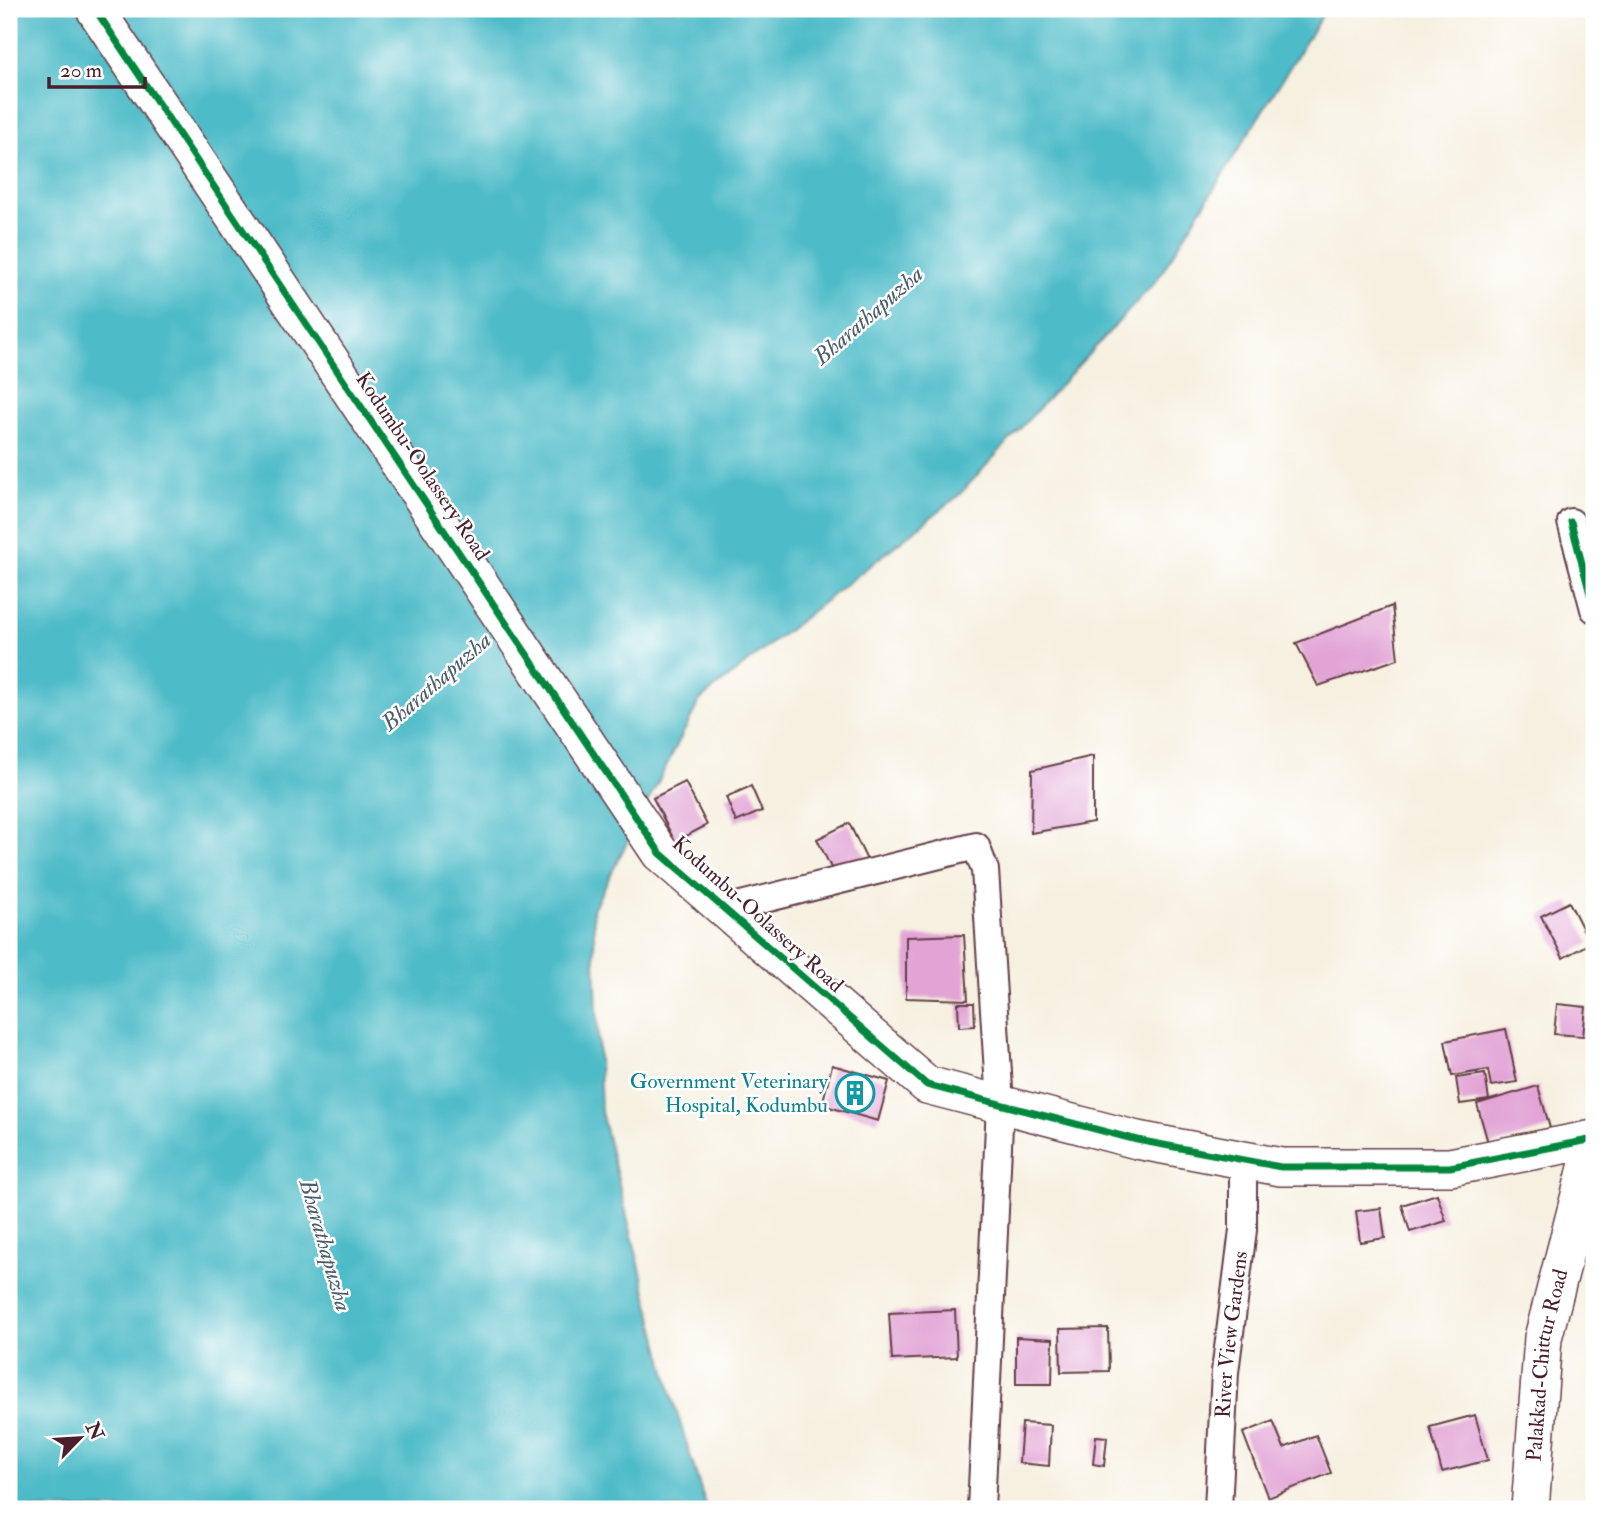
<svg xmlns="http://www.w3.org/2000/svg" width="1603" height="1518" viewBox="0 0 1603 1518" font-family="'IM FELL Double Pica',serif">
	<style>
		.water { fill: #4ebbc8; stroke: #4c6d7a; stroke-width: 2 }
		.building { fill: #e2a4d5 }
		.lines { fill: none; stroke-linecap: round; stroke-linejoin: round }
		.street-casing { stroke: #643e46; stroke-width: 30 }
		.secondary-casing { stroke: #643e46; stroke-width: 40 }
		.street { stroke: #fff; stroke-width: 26 }
		.secondary { stroke: #fff; stroke-width: 37 }
		.cycleway-casing { stroke: #fff; stroke-width: 11 }
		.cycleway { stroke: #00873e; stroke-width: 7 }
		.labels { text-anchor: middle; stroke-width: 5; stroke-linejoin: round; paint-order: stroke }
		.street-label { font-size: 21px; fill: #4a1f2b; stroke: #fff }
		.culture-label { font-size: 21px; fill: #0d838f; stroke: #fff; text-anchor: end }
		.water-label { font-size: 23px; font-style: italic; fill: #4c5d6a; stroke: #fff }
	</style>
	<rect width="100%" height="100%" fill="#fff"/>
	<filter id="ink" filterUnits="userSpaceOnUse"><feTurbulence type="fractalNoise" baseFrequency=".0143" numOctaves="2"/><feDisplacementMap in="SourceGraphic" scale="14" xChannelSelector="R" yChannelSelector="G"/><feConvolveMatrix kernelMatrix="1 2 1 2 8 2 1 2 1" color-interpolation-filters="sRGB"/></filter>
	<filter id="wash" filterUnits="userSpaceOnUse"><feTurbulence type="fractalNoise" baseFrequency=".00686" numOctaves="4" result="noise"/><feDisplacementMap in="SourceGraphic" scale="28" xChannelSelector="R" yChannelSelector="G"/><feGaussianBlur stdDeviation="1.57" result="paint"/><feColorMatrix in="noise" values="0 0 0 0 0 0 0 0 0 0 0 0 0 0 0 0 0 1.4 0 .05"/><feComposite in="paint" operator="in"/></filter>
	<g filter="url(#wash)">
		<rect width="100%" height="100%" fill="#f6f0e0"/>
		<path class="water" d="M 9,9 L 1326,9 L 1157,280 L 959,495 L 700,700 L 593,909 L 601,1112 L 673,1400 L 707,1509 L 9,1509 Z"/>
		<g id="blocks">
			<g class="building">
				<path d="M 1392,606 L 1398,659 L 1318,686 L 1296,643 Z"/>
				<path d="M 1093,756 L 1093,822 L 1031,833 L 1032,770 Z"/>
				<path d="M 685,782 L 707,825 L 675,842 L 653,798 Z"/>
				<path d="M 751,786 L 762,811 L 736,822 L 726,797 Z"/>
				<path d="M 849,823 L 867,860 L 835,876 L 817,839 Z"/>
				<path d="M 1569,902 L 1590,943 L 1563,958 L 1541,916 Z"/>
				<path d="M 964,935 L 968,1000 L 906,998 L 906,937 Z"/>
				<path d="M 958,1003 L 974,1003 L 975,1026 L 959,1027 Z"/>
				<path d="M 1557,1004 L 1586,1007 L 1583,1036 L 1554,1034 Z"/>
				<path d="M 1506,1029 L 1517,1082 L 1491,1086 L 1488,1070 L 1452,1076 L 1445,1041 Z"/>
				<path d="M 832,1065 L 889,1081 L 878,1121 L 822,1105 Z"/>
				<path d="M 1485,1074 L 1489,1100 L 1460,1104 L 1456,1078 Z"/>
				<path d="M 1538,1086 L 1550,1128 L 1489,1146 L 1477,1104 Z"/>
				<path d="M 1437,1194 L 1446,1221 L 1410,1232 L 1402,1205 Z"/>
				<path d="M 1381,1208 L 1385,1238 L 1360,1242 L 1356,1211 Z"/>
				<path d="M 955,1310 L 957,1357 L 892,1360 L 889,1313 Z"/>
				<path d="M 1108,1328 L 1109,1371 L 1061,1372 L 1060,1329 Z"/>
				<path d="M 1016,1337 L 1053,1339 L 1052,1384 L 1016,1384 Z"/>
				<path d="M 1475,1415 L 1488,1460 L 1442,1472 L 1430,1427 Z"/>
				<path d="M 1273,1421 L 1284,1448 L 1316,1435 L 1331,1473 L 1268,1498 L 1243,1433 Z"/>
				<path d="M 1022,1423 L 1051,1425 L 1049,1466 L 1019,1463 Z"/>
				<path d="M 1096,1436 L 1107,1437 L 1104,1466 L 1093,1464 Z"/>
			</g>
		</g>
	</g>
	<g filter="url(#ink)">
		<use href="#blocks" fill-opacity="0" stroke="#643e46" stroke-width="2"/>
		<g class="lines">
			<defs>
				<g id="street">
					<path d="M 1571,522 L 1594,609"/>
					<path d="M 725,909 L 976,846 L 985,870 L 1000,1104 L 981,1509"/>
					<path id="s1" d="M 1218,1509 L 1225,1372 L 1243,1230 L 1243,1160"/>
				</g>
				<g id="secondary">
					<path d="M 95,9 L 660,853 L 927,1085 L 1137,1140 L 1281,1167 L 1450,1167 L 1594,1139"/>
					<path id="s2" d="M 1530,1509 L 1543,1338 L 1594,1141"/>
				</g>
			</defs>
			<use href="#street" class="street-casing"/>
			<use href="#secondary" class="secondary-casing"/>
			<use href="#street" class="street"/>
			<use href="#secondary" class="secondary"/>
			<defs>
				<g id="cycleway">
					<path d="M 95,9 L 660,853 L 927,1085 L 1137,1140 L 1281,1167 L 1450,1167 L 1594,1139"/>
					<path d="M 1571,522 L 1594,609"/>
				</g>
			</defs>
			<use href="#cycleway" class="cycleway-casing"/>
			<use href="#cycleway" class="cycleway"/>
		</g>
	</g>
	<defs>
		<symbol id="building-ring" viewBox="-11 -11 22 22"><circle r="9.5" fill="#fff" stroke="#0f9aa8" stroke-width="1.5"/><path d="M-4-6H4V6H1V3H-1V6H-4ZM-2.5-4.3h1.7v1.8h-1.7ZM.8-4.3h1.7v1.8H.8ZM-2.5-1h1.7V.8h-1.7ZM.8-1h1.7V.8H.8Z" fill="#0f9aa8"/></symbol>
	</defs>
	<g fill-rule="evenodd">
		<use href="#building-ring" x="833" y="1071" width="44" height="44"/>
	</g>
	<g class="labels">
		<g class="street-label">
			<text transform="translate(423 466) rotate(56)" y="7">Kodumbu-Oolassery Road</text>
			<text transform="translate(758 914) rotate(42)" y="7">Kodumbu-Oolassery Road</text>
			<text dy="7" stroke="none"><textPath href="#s1" startOffset="175">River View Gardens</textPath></text>
			<text dy="7" stroke="none"><textPath href="#s2" startOffset="145">Palakkad-Chittur Road</textPath></text>
		</g>
		<g class="culture-label">
			<text x="828" y="1088">Government Veterinary<tspan x="828" dy="24">Hospital, Kodumbu</tspan></text>
		</g>
		<g class="water-label">
			<text transform="translate(868 315) rotate(-41)" y="8">Bharathapuzha</text>
			<text transform="translate(436 681) rotate(-41)" y="8">Bharathapuzha</text>
			<text transform="translate(326 1245) rotate(74)" y="8">Bharathapuzha</text>
		</g>
	</g>
	<rect width="1603" height="1518" fill="none" stroke="#fff" stroke-width="35"/>
	<g transform="translate(80 1438) rotate(65)" stroke="#ffffff" stroke-width="5" paint-order="stroke">
	<path d="M0-5L12 26L0 18L-12 26Z" fill="#4a1f2b"/>
	<text y="-10" font-size="19" font-weight="bold" text-anchor="middle" fill="#4a1f2b">N</text>
	</g>
	<path d="M49 77v10h96v-10" fill="none" stroke="#4a1f2b" stroke-width="3.5"/>
	<text x="60" y="77" font-size="21" fill="#4a1f2b" stroke="#ffffff" stroke-width="5" paint-order="stroke">20 m</text>
</svg>
